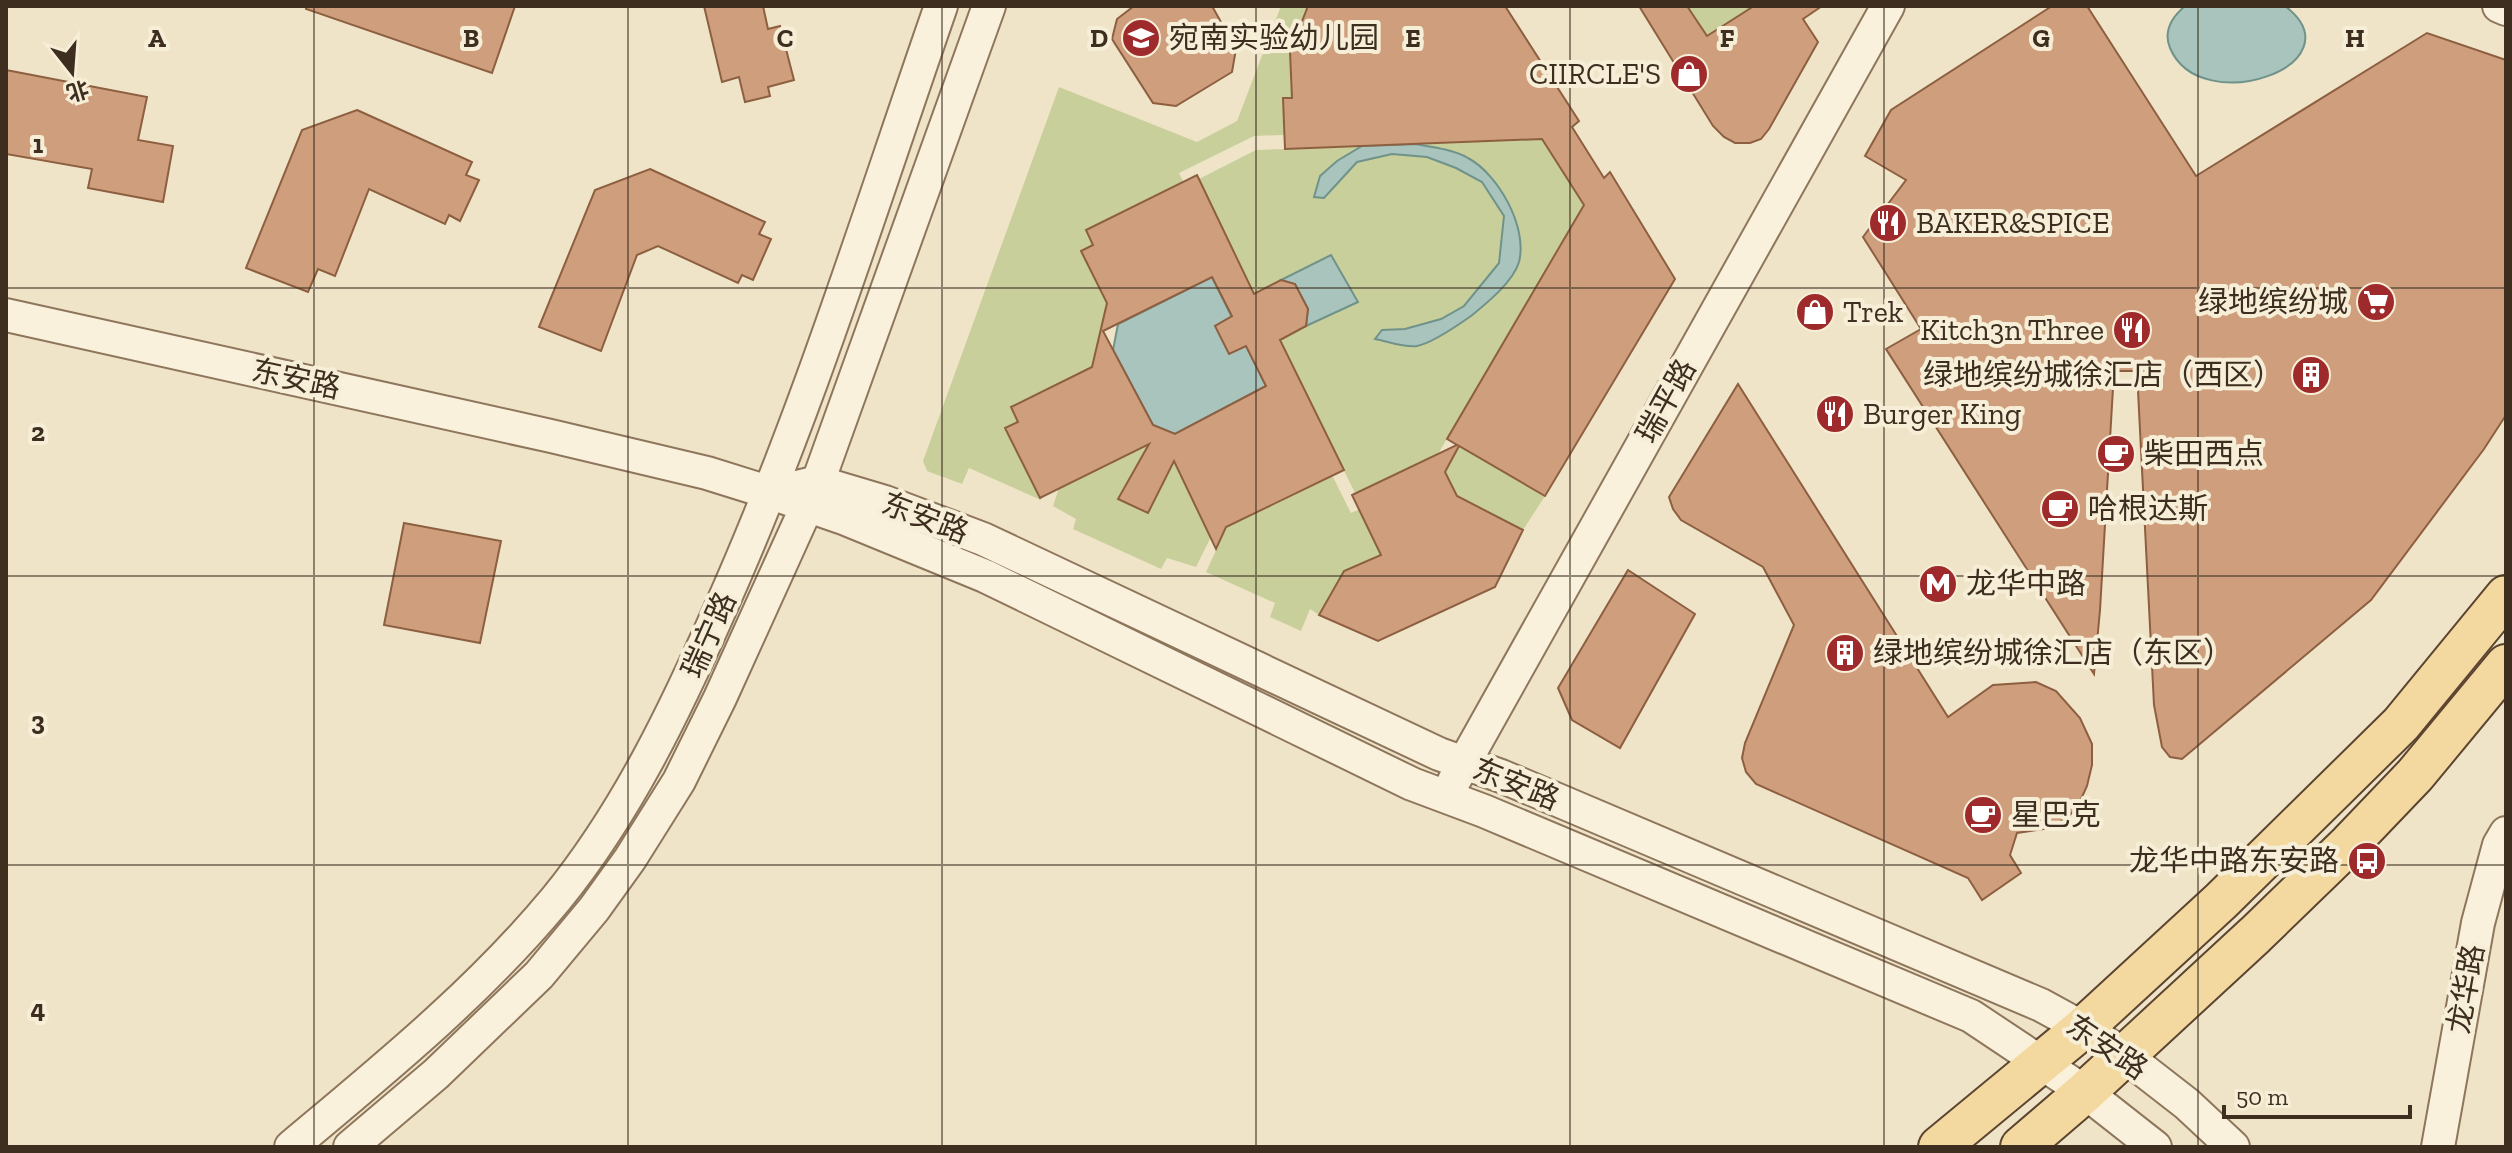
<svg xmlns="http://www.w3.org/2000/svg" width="2512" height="1153" viewBox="0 0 2512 1153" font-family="'Zilla Slab','Noto Sans SC',serif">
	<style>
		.green { fill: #c9cf9b }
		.water { fill: #a9c4bc; stroke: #6f938a; stroke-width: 2 }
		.building { fill: #cf9f7d; stroke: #8d5f41; stroke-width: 2; fill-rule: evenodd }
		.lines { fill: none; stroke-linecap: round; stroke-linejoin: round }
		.minor-casing { stroke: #8d765c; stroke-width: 36 }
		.major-casing { stroke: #5b4430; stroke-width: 44 }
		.minor { stroke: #faf1dc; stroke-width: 32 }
		.major { stroke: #f3d9a0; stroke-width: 40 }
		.grid { fill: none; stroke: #3d2e20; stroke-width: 2; stroke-opacity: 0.55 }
		.labels { text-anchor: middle; stroke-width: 8; stroke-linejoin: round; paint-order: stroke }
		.poi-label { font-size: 30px; fill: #3d2e20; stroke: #f7eed8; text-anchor: start }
		.street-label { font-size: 30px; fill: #3d2e20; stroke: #f7eed8 }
		.grid-label { font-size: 26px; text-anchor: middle; font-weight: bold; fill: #3d2e20; stroke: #f7eed8; stroke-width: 8; stroke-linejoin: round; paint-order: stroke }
	</style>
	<rect width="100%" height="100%" fill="#f0e4c8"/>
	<g class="green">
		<path d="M 1281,6 L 1308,6 L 1290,52 L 1292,98 L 1283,99 L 1284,118 L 1305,117 L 1311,134 L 1254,136 L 1179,173 L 1209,234 L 1170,189 L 1087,230 L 1093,245 L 1081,252 L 1103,295 L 1221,259 L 1104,317 L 1095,366 L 1011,407 L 1018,422 L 1005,428 L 1027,472 L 1050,483 L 1041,500 L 969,468 L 962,484 L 927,471 L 923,461 L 1059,87 L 1197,142 L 1237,121 Z"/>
		<path d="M 1687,6 L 1754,6 L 1710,42 Z"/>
		<path d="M 1542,139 L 1584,205 L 1438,454 L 1355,493 L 1295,372 L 1261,350 L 1306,326 L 1308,309 L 1295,284 L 1281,280 L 1242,301 L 1240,265 L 1199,179 L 1256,150 Z"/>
		<path d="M 1480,410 L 1480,458 L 1545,496 L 1523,530 L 1473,504 L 1463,509 L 1410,485 L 1448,466 Z"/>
		<path d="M 1149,444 L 1118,499 L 1148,512 L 1174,461 L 1211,537 L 1196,567 L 1167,558 L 1161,569 L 1073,529 L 1076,519 L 1053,506 L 1059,488 Z"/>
		<path d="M 1326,463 L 1351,513 L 1383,499 L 1381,554 L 1344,571 L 1319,615 L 1310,609 L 1301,631 L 1270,617 L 1275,603 L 1206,572 L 1225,531 L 1216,516 L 1238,522 L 1321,481 Z"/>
	</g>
	<g class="water">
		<path d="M 2185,6 L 2285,6 C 2361,64 2201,121 2170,48 C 2163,31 2172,17 2185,6 Z"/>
		<path d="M 1415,144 C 1432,147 1452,149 1468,158 C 1498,174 1528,227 1519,262 C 1513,282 1487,303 1471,316 C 1458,325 1433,343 1417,346 C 1405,348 1387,341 1375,339 L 1382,330 L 1405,329 L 1441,319 L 1464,306 L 1499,263 L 1504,216 L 1482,182 L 1456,168 L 1427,157 L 1392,154 L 1357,162 L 1324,198 L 1314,197 L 1320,176 L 1337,161 L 1362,146 Z"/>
		<path d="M 1331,255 L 1358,302 L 1306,326 L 1308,309 L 1295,284 L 1281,280 Z"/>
		<path d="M 1212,277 L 1266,386 L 1175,434 L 1153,425 L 1113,350 L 1118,324 Z"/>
	</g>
	<g class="building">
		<path d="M 307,6 L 515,6 L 492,73 L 306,9 Z"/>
		<path d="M 704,6 L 763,6 L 768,29 L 780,26 L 794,80 L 768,87 L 770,96 L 745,102 L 739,77 L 722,82 Z"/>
		<path d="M 1134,6 L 1212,6 L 1236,49 L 1232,72 L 1176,106 L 1153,103 L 1112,39 L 1117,19 Z"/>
		<path d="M 1308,6 L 1505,6 L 1579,121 L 1572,127 L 1604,178 L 1610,172 L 1675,279 L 1545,496 L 1459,446 L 1445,472 L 1457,496 L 1523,530 L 1495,587 L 1378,641 L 1319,615 L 1344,571 L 1381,555 L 1352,495 L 1457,445 L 1447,439 L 1584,205 L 1542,139 L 1285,149 L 1283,98 L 1292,98 L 1290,52 Z"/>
		<path d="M 1639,6 L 1687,6 L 1707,36 L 1754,6 L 1822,6 L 1803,19 L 1818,42 L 1769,129 L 1761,139 L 1750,143 L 1735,143 L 1724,137 L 1713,126 Z"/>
		<path d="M 2052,6 L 2087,6 L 2196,176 L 2427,33 L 2506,60 L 2506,415 L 2484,449 L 2371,600 L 2182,759 L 2170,757 L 2162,747 L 2154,705 L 2137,371 L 2114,371 L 2100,610 L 2094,674 L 1886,349 L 1921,329 L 1863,237 L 1906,180 L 1865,156 L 1891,110 Z"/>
		<path d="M 6,70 L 147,97 L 138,140 L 173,146 L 163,202 L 88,188 L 92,169 L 6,154 Z"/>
		<path d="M 357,110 L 472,162 L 466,175 L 479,180 L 460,221 L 449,215 L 445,224 L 369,189 L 335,276 L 318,269 L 308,292 L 246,268 L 302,130 Z"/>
		<path d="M 650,169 L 765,222 L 759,234 L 771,239 L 753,280 L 742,275 L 738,283 L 658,246 L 637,255 L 601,351 L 539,327 L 595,190 Z"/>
		<path d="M 1197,175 L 1254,294 L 1281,280 L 1295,284 L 1308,309 L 1306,326 L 1280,340 L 1344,470 L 1226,527 L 1216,549 L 1174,461 L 1148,513 L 1118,499 L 1149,444 L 1040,498 L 1005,428 L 1018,422 L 1011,407 L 1092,367 L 1107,303 L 1081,251 L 1093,245 L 1086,230 ZM 1212,277 L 1232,316 L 1215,326 L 1229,354 L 1246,346 L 1266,386 L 1175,434 L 1153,425 L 1103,331 Z"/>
		<path d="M 1738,384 L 1948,717 L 1993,685 L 2036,682 L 2056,691 L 2080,718 L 2092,744 L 2092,765 L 2087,786 L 2078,806 L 2069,816 L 2050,828 L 2017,833 L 2010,855 L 2021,873 L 1982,900 L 1968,878 L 1756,784 L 1746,772 L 1742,758 L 1745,743 L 1794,625 L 1763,567 L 1681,520 L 1673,509 L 1669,497 Z"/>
		<path d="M 404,523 L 501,541 L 480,643 L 384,625 Z"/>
		<path d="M 1628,570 L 1695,614 L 1620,748 L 1572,720 L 1558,688 Z"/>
	</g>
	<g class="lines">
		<defs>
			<g id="minor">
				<path d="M 2499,6 L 2506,9"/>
				<path d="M 6,315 L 551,436 L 707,473 L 771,493 L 846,519 L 985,576 L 1412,784 L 1484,811 L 1971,1016 L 2085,1092 L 2155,1147"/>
				<path d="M 771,493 L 818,482 L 885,502 L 983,539 L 1439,754 L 1501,776 L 2041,1005 L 2083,1028 L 2124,1055 L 2187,1104 L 2233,1147"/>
				<path d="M 1454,781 L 1888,6"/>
				<path d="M 291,1147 C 384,1069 478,993 556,899 C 627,812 676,709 721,607 C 808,412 871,207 941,6"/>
				<path d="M 350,1147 L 436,1074 L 539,975 L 594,909 L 630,859 L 679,781 L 720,698 L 818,482 L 989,6"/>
				<path d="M 2438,1147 L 2478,923 L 2499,845 L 2506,833"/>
			</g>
			<g id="major">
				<path d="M 1939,1147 L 2083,1028 L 2221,901 L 2401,724 L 2506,596"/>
				<path d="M 2021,1147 L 2085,1092 L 2255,935 L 2349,844 L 2415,775 L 2506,665"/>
			</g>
		</defs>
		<use href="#minor" class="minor-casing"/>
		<use href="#major" class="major-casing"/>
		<use href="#minor" class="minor"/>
		<use href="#major" class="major"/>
	</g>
	<path class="grid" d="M 314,6 L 314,1147M 628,6 L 628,1147M 942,6 L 942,1147M 1256,6 L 1256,1147M 1570,6 L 1570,1147M 1884,6 L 1884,1147M 2198,6 L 2198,1147M 6,288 L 2506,288M 6,576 L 2506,576M 6,865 L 2506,865"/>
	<defs>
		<symbol id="school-disc" viewBox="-11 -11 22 22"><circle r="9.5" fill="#9e2a2b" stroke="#f7eed8"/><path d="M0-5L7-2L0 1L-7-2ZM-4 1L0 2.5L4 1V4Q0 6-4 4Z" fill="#fff"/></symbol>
		<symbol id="shop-disc" viewBox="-11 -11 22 22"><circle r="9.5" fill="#9e2a2b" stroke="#f7eed8"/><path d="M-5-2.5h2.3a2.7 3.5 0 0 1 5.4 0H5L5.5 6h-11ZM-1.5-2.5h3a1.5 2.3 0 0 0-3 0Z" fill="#fff"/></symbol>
		<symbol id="restaurant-disc" viewBox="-11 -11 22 22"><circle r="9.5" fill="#9e2a2b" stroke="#f7eed8"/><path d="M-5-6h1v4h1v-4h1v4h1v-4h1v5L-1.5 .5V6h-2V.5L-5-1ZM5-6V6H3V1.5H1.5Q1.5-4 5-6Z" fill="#fff"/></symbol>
		<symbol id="supermarket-disc" viewBox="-11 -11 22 22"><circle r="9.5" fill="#9e2a2b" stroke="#f7eed8"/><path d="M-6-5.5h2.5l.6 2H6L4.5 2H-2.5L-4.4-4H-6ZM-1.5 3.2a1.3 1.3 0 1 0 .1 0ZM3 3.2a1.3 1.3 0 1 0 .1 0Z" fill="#fff"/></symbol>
		<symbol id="building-disc" viewBox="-11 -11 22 22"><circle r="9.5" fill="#9e2a2b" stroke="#f7eed8"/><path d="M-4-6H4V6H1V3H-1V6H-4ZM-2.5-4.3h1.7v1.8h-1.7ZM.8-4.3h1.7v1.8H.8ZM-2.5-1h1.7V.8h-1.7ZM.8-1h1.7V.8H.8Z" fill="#fff"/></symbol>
		<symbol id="cafe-disc" viewBox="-11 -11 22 22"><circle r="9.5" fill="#9e2a2b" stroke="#f7eed8"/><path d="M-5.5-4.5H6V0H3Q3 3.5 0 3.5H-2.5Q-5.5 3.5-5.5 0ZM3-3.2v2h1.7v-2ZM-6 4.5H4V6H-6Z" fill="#fff"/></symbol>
		<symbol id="metro-disc" viewBox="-11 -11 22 22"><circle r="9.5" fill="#9e2a2b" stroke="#f7eed8"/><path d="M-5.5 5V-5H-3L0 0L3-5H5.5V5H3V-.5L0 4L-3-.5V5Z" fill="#fff"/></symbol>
		<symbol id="bus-disc" viewBox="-11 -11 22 22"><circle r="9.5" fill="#9e2a2b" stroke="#f7eed8"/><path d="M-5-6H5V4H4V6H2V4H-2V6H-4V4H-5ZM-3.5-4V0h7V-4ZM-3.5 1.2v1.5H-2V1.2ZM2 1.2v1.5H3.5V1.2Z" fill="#fff"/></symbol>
	</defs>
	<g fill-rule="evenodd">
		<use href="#school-disc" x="1119" y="16" width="44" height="44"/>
		<use href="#shop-disc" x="1667" y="52" width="44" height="44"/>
		<use href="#restaurant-disc" x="1866" y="201" width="44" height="44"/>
		<use href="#supermarket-disc" x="2354" y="280" width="44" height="44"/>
		<use href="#shop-disc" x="1793" y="290" width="44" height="44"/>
		<use href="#restaurant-disc" x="2110" y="308" width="44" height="44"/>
		<use href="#building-disc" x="2289" y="353" width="44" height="44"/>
		<use href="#restaurant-disc" x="1813" y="392" width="44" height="44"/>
		<use href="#cafe-disc" x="2094" y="432" width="44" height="44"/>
		<use href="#cafe-disc" x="2038" y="487" width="44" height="44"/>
		<use href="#metro-disc" x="1916" y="562" width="44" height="44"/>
		<use href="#building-disc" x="1823" y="631" width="44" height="44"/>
		<use href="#cafe-disc" x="1961" y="793" width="44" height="44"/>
		<use href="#bus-disc" x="2345" y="839" width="44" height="44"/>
	</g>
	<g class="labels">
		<g class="poi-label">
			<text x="1169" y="48">宛南实验幼儿园</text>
			<text x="1661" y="84" text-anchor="end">CIIRCLE'S</text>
			<text x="1916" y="233">BAKER&amp;SPICE</text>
			<text x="2348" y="312" text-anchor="end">绿地缤纷城</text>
			<text x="1843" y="322">Trek</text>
			<text x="2104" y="340" text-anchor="end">Kitch3n Three</text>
			<text x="2283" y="385" text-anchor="end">绿地缤纷城徐汇店（西区）</text>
			<text x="1863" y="424">Burger King</text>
			<text x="2144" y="464">柴田西点</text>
			<text x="2088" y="519">哈根达斯</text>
			<text x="1966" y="594">龙华中路</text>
			<text x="1873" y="663">绿地缤纷城徐汇店（东区）</text>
			<text x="2011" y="825">星巴克</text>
			<text x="2339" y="871" text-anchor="end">龙华中路东安路</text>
		</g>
		<g class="street-label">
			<text transform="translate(296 379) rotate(12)" y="10">东安路</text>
			<text transform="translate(1666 401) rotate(-61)" y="10">瑞平路</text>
			<text transform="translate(925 518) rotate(21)" y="10">东安路</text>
			<text transform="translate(709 635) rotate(-66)" y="10">瑞宁路</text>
			<text transform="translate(1516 784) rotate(22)" y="10">东安路</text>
			<text transform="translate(2466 989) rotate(-80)" y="10">龙华路</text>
			<text transform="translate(2107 1047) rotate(34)" y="10">东安路</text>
		</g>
	</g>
	<g class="grid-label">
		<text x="157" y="47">A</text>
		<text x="471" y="47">B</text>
		<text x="785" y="47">C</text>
		<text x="1099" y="47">D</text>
		<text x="1413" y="47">E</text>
		<text x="1727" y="47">F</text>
		<text x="2041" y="47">G</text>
		<text x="2355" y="47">H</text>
		<text x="38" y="153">1</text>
		<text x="38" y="441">2</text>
		<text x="38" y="730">3</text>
		<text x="38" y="1018">4</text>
	</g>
	<rect width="2512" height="1153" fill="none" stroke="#3d2e20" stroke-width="16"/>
	<g transform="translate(72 72) rotate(163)" stroke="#f7eed8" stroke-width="6" paint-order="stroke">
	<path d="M0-6L14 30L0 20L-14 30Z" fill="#3d2e20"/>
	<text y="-12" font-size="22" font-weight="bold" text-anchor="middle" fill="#3d2e20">北</text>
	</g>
	<path d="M2224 1105v12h186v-12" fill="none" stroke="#3d2e20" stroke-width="4"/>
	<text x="2236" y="1105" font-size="24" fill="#3d2e20" stroke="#f7eed8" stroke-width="6" paint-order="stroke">50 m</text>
</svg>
